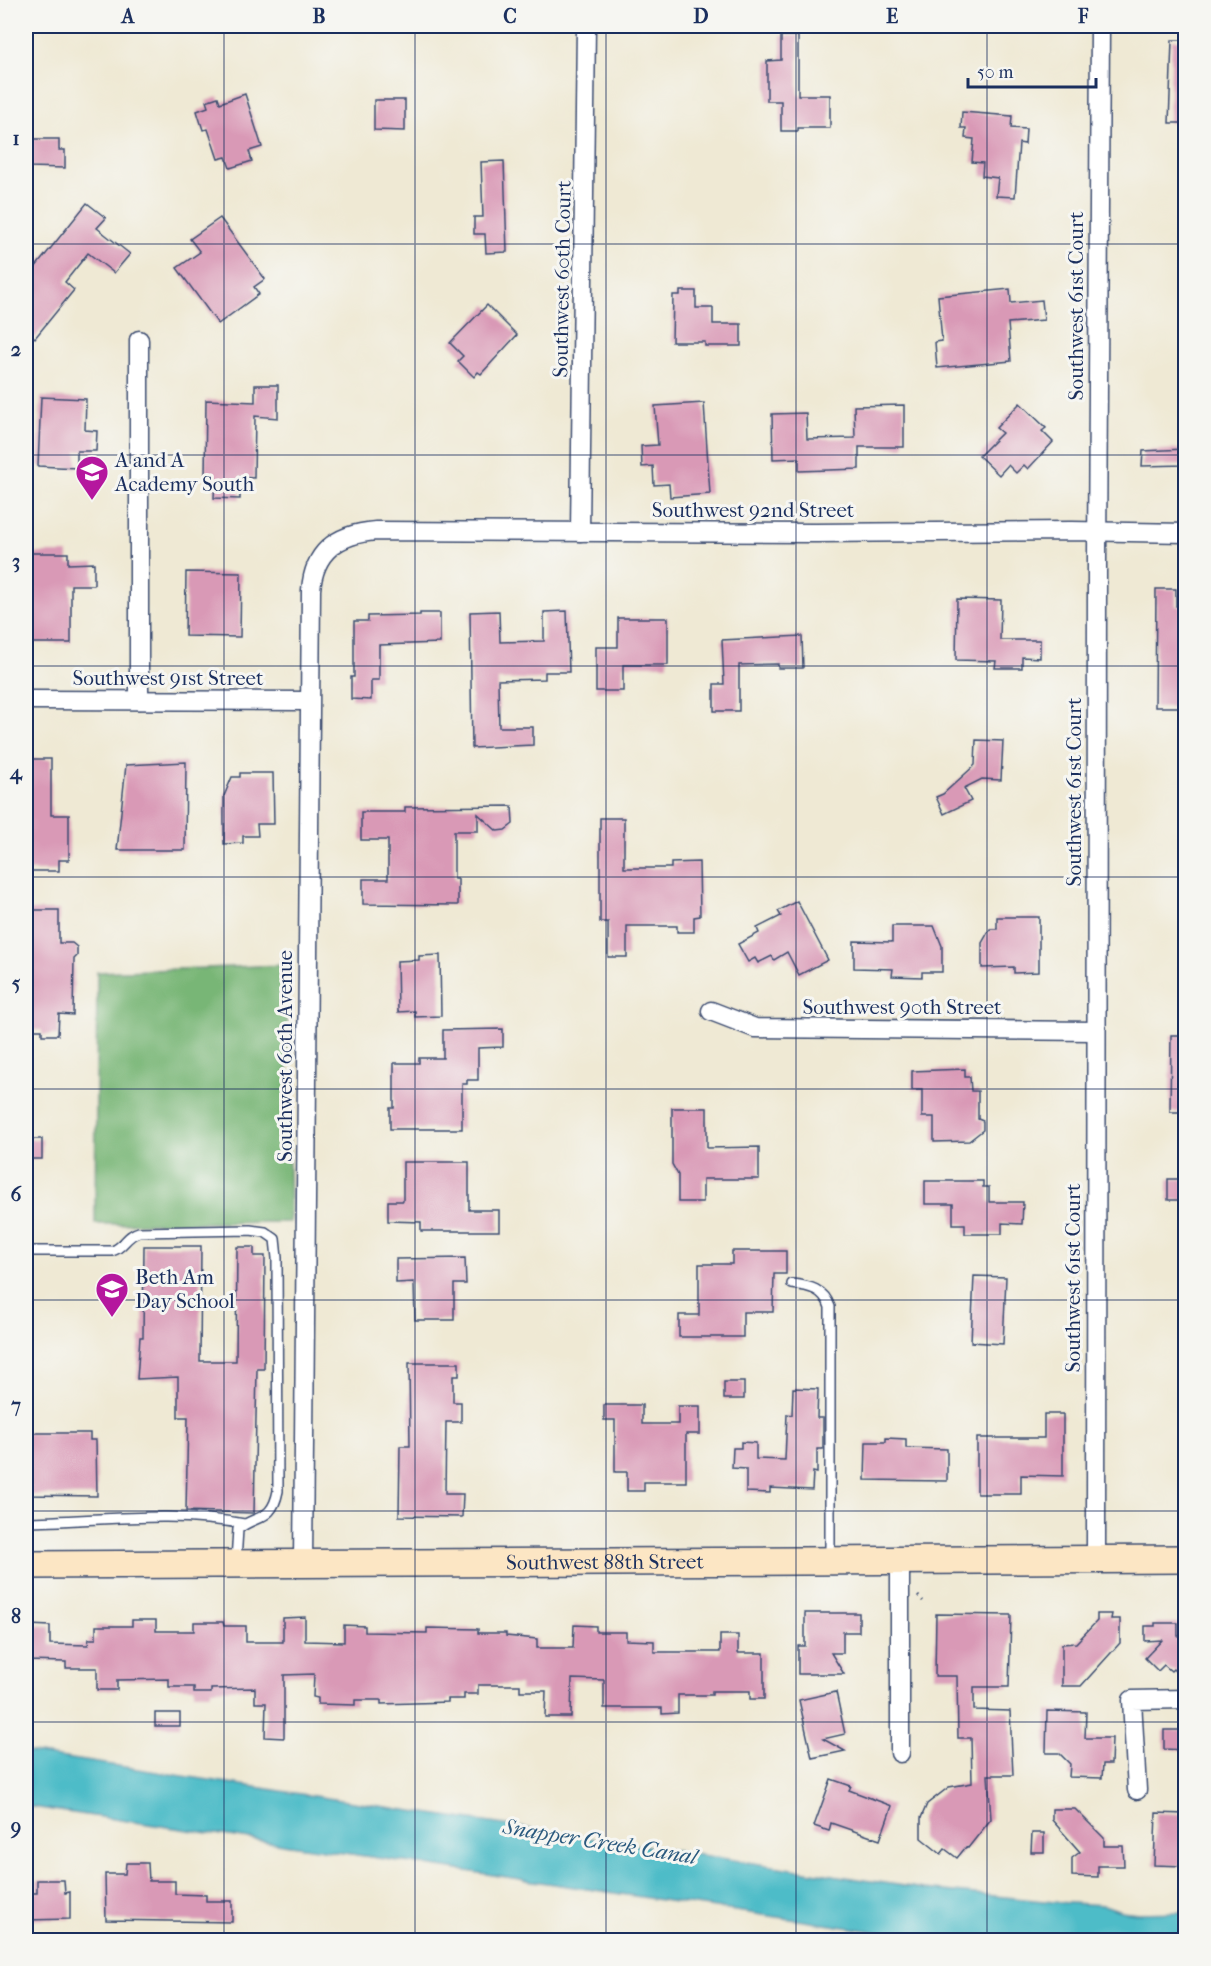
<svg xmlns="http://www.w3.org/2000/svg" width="1211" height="1966" viewBox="0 0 1211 1966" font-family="'IM FELL French Canon',serif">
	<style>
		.forest { fill: #78b676; stroke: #4a726a; stroke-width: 1.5 }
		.water { fill: #4ebcc8; stroke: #347693; stroke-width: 1.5 }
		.building { fill: #d999b6 }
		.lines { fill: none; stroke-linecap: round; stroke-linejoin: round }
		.lane-casing { stroke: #3b4b70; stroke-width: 12 }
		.street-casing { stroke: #3b4b70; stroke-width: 21 }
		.secondary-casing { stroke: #3b4b70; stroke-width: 30 }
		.path { stroke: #3b4b70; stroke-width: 3; stroke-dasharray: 1.5 4.5; stroke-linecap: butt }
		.lane { stroke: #fff; stroke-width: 9 }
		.street { stroke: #fff; stroke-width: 18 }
		.secondary { stroke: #fce6c4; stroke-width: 27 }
		.grid { fill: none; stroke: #1b2f5e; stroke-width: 1.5; stroke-opacity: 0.55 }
		.labels { text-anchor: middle; stroke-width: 6; stroke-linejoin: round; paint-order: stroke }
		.street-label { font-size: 21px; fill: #1b2f5e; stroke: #f6f6f2 }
		.poi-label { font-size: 21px; fill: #1b2f5e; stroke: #f6f6f2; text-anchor: start }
		.water-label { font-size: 22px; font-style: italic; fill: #2a597e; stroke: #f6f6f2 }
		.neatline { fill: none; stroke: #1b2f5e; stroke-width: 2 }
		.grid-label { font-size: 20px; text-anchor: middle; font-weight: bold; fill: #1b2f5e }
	</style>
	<rect width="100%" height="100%" fill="#f6f6f2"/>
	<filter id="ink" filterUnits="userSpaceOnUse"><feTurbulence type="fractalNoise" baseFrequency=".0167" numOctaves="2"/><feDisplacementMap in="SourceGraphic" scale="12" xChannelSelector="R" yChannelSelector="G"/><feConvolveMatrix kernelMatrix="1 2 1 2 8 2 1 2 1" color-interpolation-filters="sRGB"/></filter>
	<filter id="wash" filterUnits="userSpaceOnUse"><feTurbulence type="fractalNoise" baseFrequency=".008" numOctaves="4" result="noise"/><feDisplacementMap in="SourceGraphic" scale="24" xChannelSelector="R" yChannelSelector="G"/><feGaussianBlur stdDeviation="1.35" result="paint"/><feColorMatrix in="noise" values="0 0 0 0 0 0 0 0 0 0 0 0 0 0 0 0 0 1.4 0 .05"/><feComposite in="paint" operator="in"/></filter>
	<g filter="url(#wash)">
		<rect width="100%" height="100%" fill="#efe9d4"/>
		<path class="forest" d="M 286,965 L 290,1222 L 95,1224 L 97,972 Z"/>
		<path class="water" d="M 26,1752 L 924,1889 L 1054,1902 L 1104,1905 L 1121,1911 L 1138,1913 L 1185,1912 L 1185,1940 L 932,1940 L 26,1806 Z"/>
		<g id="blocks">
			<g class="building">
				<path d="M 781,36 L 798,36 L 798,95 L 830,95 L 830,128 L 798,128 L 798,131 L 781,131 L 781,101 L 767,101 L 767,61 L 781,60 Z"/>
				<path d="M 1172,40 L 1185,40 L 1185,123 L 1169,123 Z"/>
				<path d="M 245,94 L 262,147 L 249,151 L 252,161 L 230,168 L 226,157 L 218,159 L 208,129 L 203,130 L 197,111 L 208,107 L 206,101 L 218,97 L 220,103 Z"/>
				<path d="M 374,100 L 405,100 L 405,131 L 374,130 Z"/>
				<path d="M 962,112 L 1012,116 L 1011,128 L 1026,129 L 1025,144 L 1019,143 L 1015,197 L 996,196 L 998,178 L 982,176 L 983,163 L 972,162 L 974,139 L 965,138 L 966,128 L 961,128 Z"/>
				<path d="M 26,139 L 59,139 L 59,150 L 65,150 L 65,168 L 30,167 L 30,152 L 26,152 Z"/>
				<path d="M 504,161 L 507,252 L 486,253 L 485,234 L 474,234 L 474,217 L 483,217 L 481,162 Z"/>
				<path d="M 87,203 L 106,218 L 97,228 L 130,254 L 114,273 L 88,253 L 65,282 L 74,290 L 35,338 L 26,330 L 26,279 Z"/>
				<path d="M 220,218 L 265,279 L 254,287 L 259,294 L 218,324 L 177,268 L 200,252 L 190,239 Z"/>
				<path d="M 1010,289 L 1011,303 L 1042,300 L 1044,320 L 1008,323 L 1011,361 L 937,368 L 935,342 L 942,341 L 938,296 Z"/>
				<path d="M 680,291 L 696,291 L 696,308 L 713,308 L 713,324 L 741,324 L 741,346 L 705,346 L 705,342 L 672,342 L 673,295 L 680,295 Z"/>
				<path d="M 487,305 L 517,335 L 481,374 L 478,372 L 474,377 L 458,361 L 463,356 L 450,343 Z"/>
				<path d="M 255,385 L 278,385 L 278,418 L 255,416 L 254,478 L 240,477 L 240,499 L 214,498 L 215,479 L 205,479 L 206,400 L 255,402 Z"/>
				<path d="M 41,397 L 86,399 L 85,430 L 97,431 L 96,451 L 77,451 L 77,468 L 38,466 Z"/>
				<path d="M 704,403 L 710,494 L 670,497 L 669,484 L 654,485 L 653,466 L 642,467 L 641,446 L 658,445 L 655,406 Z"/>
				<path d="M 1020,403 L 1046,428 L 1042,431 L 1053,442 L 1028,469 L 1024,465 L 1016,473 L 1008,465 L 999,475 L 979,456 L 1002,433 L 996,428 Z"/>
				<path d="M 904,405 L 904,447 L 859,447 L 859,469 L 799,471 L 799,458 L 773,459 L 772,414 L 806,413 L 807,439 L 855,438 L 854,406 Z"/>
				<path d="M 1185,449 L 1185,465 L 1142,466 L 1143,451 Z"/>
				<path d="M 29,553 L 68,553 L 68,564 L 94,563 L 94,585 L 71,585 L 71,643 L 30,643 Z"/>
				<path d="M 186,572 L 241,573 L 240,637 L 185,636 Z"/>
				<path d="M 1156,589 L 1176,589 L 1176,606 L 1185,606 L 1185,707 L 1155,707 Z"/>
				<path d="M 957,599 L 1001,600 L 1000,640 L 1040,640 L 1040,658 L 1022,657 L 1022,668 L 995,668 L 996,661 L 956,660 Z"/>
				<path d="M 499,611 L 500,642 L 544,641 L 544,612 L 567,611 L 569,672 L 545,672 L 545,679 L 498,680 L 499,727 L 533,727 L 533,745 L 472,748 L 470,612 Z"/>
				<path d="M 420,613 L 440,613 L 440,643 L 379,645 L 379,680 L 371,680 L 371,700 L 351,699 L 351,677 L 354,677 L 354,621 L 368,621 L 368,616 L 420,615 Z"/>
				<path d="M 618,618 L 668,618 L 668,665 L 623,665 L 623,691 L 596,691 L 596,647 L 618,647 Z"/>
				<path d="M 802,636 L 803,668 L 778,668 L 778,664 L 739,665 L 739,711 L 714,711 L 714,684 L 724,684 L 722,640 Z"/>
				<path d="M 976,740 L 1003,741 L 1001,780 L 982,779 L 964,788 L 971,801 L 944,814 L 936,797 L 943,794 L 975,765 Z"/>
				<path d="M 26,759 L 51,759 L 51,815 L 69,815 L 69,860 L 59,860 L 59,871 L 26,871 Z"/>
				<path d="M 186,762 L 185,850 L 117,850 L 126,765 Z"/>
				<path d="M 240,773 L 273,773 L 274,824 L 257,824 L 258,836 L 243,836 L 243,843 L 224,844 L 224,796 L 232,777 L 240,777 Z"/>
				<path d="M 512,806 L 513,824 L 505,830 L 497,831 L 478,814 L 478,831 L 454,831 L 454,879 L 458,879 L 458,905 L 363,904 L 363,879 L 388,879 L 388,840 L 361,840 L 361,812 L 405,812 L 405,807 Z"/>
				<path d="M 600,818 L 624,818 L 624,868 L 671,868 L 671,863 L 699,862 L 700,916 L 694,917 L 694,932 L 677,932 L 677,926 L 627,926 L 627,957 L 608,957 L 608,922 L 600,922 Z"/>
				<path d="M 797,901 L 828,960 L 799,975 L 787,952 L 774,960 L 772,956 L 758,963 L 755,958 L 748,962 L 738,944 L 759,933 L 757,928 L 781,916 L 778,911 Z"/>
				<path d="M 26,910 L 59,910 L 59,943 L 72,943 L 77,947 L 77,956 L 74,959 L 73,1015 L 59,1014 L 58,1035 L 42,1035 L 42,1030 L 28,1030 L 28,996 L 26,996 L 26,974 L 31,974 L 32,933 L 26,933 Z"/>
				<path d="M 997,917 L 1039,917 L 1039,972 L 1014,973 L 1014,967 L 982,968 L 982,943 L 990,929 L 997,929 Z"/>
				<path d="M 892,926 L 934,926 L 942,946 L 942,972 L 922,972 L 922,977 L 892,976 L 893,969 L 854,968 L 854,941 L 892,942 Z"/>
				<path d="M 440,955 L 441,1016 L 415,1017 L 415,1011 L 398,1012 L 397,961 L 419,960 L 419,956 Z"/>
				<path d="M 503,1029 L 503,1047 L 478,1048 L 478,1080 L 467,1080 L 467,1084 L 462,1084 L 462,1129 L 390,1129 L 390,1108 L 394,1108 L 394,1063 L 419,1063 L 419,1058 L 443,1058 L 443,1030 Z"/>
				<path d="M 1171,1035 L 1185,1035 L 1185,1112 L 1170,1112 Z"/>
				<path d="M 965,1069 L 965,1077 L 970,1077 L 971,1091 L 978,1091 L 978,1119 L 983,1121 L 983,1130 L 969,1141 L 934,1142 L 934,1117 L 922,1117 L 922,1090 L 912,1090 L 912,1071 Z"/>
				<path d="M 672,1108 L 707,1108 L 707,1148 L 759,1147 L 759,1179 L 703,1179 L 703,1202 L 678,1202 L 678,1175 L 672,1164 Z"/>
				<rect x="26" y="1139" width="16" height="20"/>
				<path d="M 403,1162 L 469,1162 L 469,1210 L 499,1210 L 499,1231 L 421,1231 L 421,1222 L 388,1221 L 388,1201 L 403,1201 Z"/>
				<rect x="1168" y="1179" width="17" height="21"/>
				<path d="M 925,1181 L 983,1181 L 983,1187 L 989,1187 L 989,1202 L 1023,1202 L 1022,1224 L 1002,1223 L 1002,1234 L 965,1234 L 965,1224 L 953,1224 L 953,1204 L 925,1204 Z"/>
				<path d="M 144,1246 L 201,1246 L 200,1361 L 236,1361 L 237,1247 L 254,1247 L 254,1256 L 265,1256 L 264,1369 L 257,1369 L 254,1513 L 186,1511 L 188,1417 L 178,1417 L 178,1377 L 137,1379 L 140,1337 L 143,1337 Z"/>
				<path d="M 732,1251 L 786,1251 L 786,1274 L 774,1274 L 773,1312 L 743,1312 L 743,1337 L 679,1337 L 679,1315 L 699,1315 L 699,1264 L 732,1264 Z"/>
				<path d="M 465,1258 L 466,1284 L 454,1284 L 454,1320 L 415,1320 L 414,1282 L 396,1283 L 396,1259 Z"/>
				<path d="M 974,1276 L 1006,1277 L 1003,1344 L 971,1342 Z"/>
				<path d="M 409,1363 L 459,1363 L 459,1376 L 453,1376 L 453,1402 L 461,1402 L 461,1422 L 446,1422 L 445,1494 L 463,1494 L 462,1517 L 399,1516 L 400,1446 L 410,1446 Z"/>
				<rect x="724" y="1382" width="20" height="17"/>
				<path d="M 793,1388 L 818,1389 L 817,1418 L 823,1418 L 823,1449 L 817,1449 L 817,1473 L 813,1472 L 812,1490 L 770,1488 L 770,1493 L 746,1492 L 746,1469 L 732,1468 L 733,1448 L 741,1448 L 741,1442 L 756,1443 L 756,1459 L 785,1460 L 787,1414 L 792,1415 Z"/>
				<path d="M 604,1405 L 642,1405 L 642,1424 L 678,1424 L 678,1406 L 700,1406 L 700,1434 L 686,1434 L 686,1482 L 644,1482 L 644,1491 L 627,1491 L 627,1472 L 615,1472 L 615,1420 L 604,1420 Z"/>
				<path d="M 1044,1414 L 1063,1414 L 1063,1476 L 1021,1475 L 1021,1494 L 977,1494 L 977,1438 L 1044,1438 Z"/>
				<path d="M 26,1433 L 90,1433 L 90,1440 L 96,1440 L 97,1496 L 26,1495 Z"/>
				<path d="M 886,1438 L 906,1439 L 906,1448 L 947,1449 L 947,1481 L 865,1480 L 866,1442 L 886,1442 Z"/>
				<path d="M 805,1613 L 859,1613 L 859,1632 L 843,1632 L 843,1653 L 831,1653 L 844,1674 L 798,1674 L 798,1646 L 805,1646 Z"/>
				<path d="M 936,1614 L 1011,1615 L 1009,1687 L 974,1687 L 974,1710 L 1010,1711 L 1013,1775 L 988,1775 L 991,1819 L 968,1848 L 966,1847 L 957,1858 L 945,1849 L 941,1854 L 921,1838 L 921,1818 L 927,1804 L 949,1787 L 972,1783 L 971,1738 L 958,1738 L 957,1676 L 935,1676 Z"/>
				<path d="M 1097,1614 L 1112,1614 L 1111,1619 L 1120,1619 L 1120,1643 L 1081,1686 L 1062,1686 L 1062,1644 L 1076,1643 L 1097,1621 Z"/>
				<path d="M 305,1617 L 305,1641 L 344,1642 L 344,1625 L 365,1626 L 365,1632 L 427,1633 L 427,1628 L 478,1629 L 478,1633 L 506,1633 L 506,1636 L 537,1639 L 537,1648 L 573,1648 L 574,1625 L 596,1626 L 596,1632 L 626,1632 L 626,1640 L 654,1641 L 654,1652 L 720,1652 L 720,1635 L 738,1635 L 738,1653 L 764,1653 L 764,1699 L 750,1699 L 750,1691 L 712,1691 L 712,1695 L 678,1695 L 678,1713 L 662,1714 L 662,1708 L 604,1708 L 604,1680 L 572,1679 L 571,1717 L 545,1717 L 546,1691 L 520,1691 L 520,1685 L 478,1685 L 478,1694 L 464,1694 L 464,1699 L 448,1699 L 448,1702 L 381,1704 L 381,1700 L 355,1700 L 355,1705 L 318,1704 L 318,1698 L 313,1697 L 314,1674 L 284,1675 L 284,1738 L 265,1737 L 266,1703 L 255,1703 L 255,1688 L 211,1689 L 211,1693 L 194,1693 L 194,1687 L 169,1687 L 169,1679 L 117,1680 L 117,1690 L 97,1690 L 97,1668 L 66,1668 L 66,1662 L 26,1661 L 26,1634 L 30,1634 L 30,1625 L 50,1626 L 50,1644 L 88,1645 L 89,1639 L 96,1639 L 96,1626 L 132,1626 L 132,1620 L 156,1620 L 156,1631 L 194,1631 L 194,1622 L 223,1622 L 224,1626 L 246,1626 L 246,1642 L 283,1642 L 283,1618 Z"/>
				<path d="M 1155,1623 L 1178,1623 L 1178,1636 L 1185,1636 L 1185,1681 L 1173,1669 L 1171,1671 L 1164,1665 L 1158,1671 L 1145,1658 L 1162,1640 L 1145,1641 L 1145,1626 L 1155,1626 Z"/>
				<path d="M 836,1692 L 845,1734 L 823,1739 L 845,1751 L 812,1758 L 799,1700 Z"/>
				<path d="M 1047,1711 L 1086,1712 L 1085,1738 L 1112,1738 L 1111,1764 L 1103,1764 L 1102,1778 L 1069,1777 L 1070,1764 L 1059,1753 L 1046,1753 Z"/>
				<rect x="155" y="1713" width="25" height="13"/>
				<path d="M 1164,1730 L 1185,1730 L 1185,1750 L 1164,1749 Z"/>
				<path d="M 831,1779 L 851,1786 L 849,1790 L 892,1806 L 880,1840 L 831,1823 L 829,1831 L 814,1826 Z"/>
				<path d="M 1052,1809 L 1075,1809 L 1104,1838 L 1104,1846 L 1123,1846 L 1124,1866 L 1098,1866 L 1098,1877 L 1072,1876 L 1072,1858 L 1080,1852 L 1052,1820 Z"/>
				<path d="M 1156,1813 L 1185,1814 L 1185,1866 L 1154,1865 Z"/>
				<path d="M 1032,1833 L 1044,1833 L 1044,1852 L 1031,1852 Z"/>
				<path d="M 126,1863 L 148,1863 L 149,1881 L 175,1881 L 175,1894 L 206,1895 L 206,1901 L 232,1901 L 232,1922 L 106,1920 L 105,1874 L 125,1874 Z"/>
				<path d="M 37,1880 L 64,1880 L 65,1893 L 70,1892 L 70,1919 L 26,1920 L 26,1893 L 37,1893 Z"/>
			</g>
		</g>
	</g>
	<g filter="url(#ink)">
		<use href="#blocks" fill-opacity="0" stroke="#3b4b70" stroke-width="1.5"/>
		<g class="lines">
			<defs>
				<g id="lane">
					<path d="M 26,1251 L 112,1251 C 124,1248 126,1235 139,1232 L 250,1230 L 265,1232 L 275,1239 L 277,1258 L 278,1491 C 272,1522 257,1514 238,1529 L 236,1561"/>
					<path d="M 792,1284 C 810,1286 824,1289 830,1307 L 830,1558"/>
					<path d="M 26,1522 C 98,1521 172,1510 244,1524"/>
				</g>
				<g id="street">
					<path d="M 139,340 L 139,700"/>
					<path d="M 580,532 L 586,26"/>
					<path d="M 26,700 L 309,701"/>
					<path d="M 711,1011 L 755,1028 L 1096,1031"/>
					<path d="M 1096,1559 L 1097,561 L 1100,26"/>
					<path d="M 303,1564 L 311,590 C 314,551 338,534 376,531 L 815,533 L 1072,531 L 1186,533"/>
					<path d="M 900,1753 L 900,1561"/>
					<path d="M 1137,1790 L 1132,1700 L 1186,1699"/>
				</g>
				<g id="secondary">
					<path id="s1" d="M 26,1565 L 1186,1559"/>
				</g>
			</defs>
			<use href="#lane" class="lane-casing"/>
			<use href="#street" class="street-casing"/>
			<use href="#secondary" class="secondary-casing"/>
			<path class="path" d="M 918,1596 L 923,1601"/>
			<use href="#lane" class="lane"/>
			<use href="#street" class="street"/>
			<use href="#secondary" class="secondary"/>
		</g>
	</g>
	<path class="grid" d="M 224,26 L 224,1940M 415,26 L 415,1940M 606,26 L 606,1940M 796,26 L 796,1940M 987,26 L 987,1940M 26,244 L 1186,244M 26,455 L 1186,455M 26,666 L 1186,666M 26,877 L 1186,877M 26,1089 L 1186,1089M 26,1300 L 1186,1300M 26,1511 L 1186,1511M 26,1722 L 1186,1722"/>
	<defs>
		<symbol id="school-pin" viewBox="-11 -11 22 30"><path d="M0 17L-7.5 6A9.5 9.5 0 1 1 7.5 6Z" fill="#b5179e" stroke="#f6f6f2"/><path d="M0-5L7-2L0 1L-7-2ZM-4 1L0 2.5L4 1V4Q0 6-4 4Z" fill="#fff"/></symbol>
	</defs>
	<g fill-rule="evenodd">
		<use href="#school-pin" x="73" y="453" width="38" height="52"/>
		<use href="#school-pin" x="93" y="1270" width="38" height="52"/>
	</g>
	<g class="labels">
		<g class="street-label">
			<text transform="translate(562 279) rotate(-89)" y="7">Southwest 60th Court</text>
			<text transform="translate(1076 306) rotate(-90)" y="7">Southwest 61st Court</text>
			<text x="753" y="517">Southwest 92nd Street</text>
			<text x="168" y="685">Southwest 91st Street</text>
			<text transform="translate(1074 792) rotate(-90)" y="7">Southwest 61st Court</text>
			<text x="902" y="1014">Southwest 90th Street</text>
			<text transform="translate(285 1056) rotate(-90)" y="7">Southwest 60th Avenue</text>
			<text transform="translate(1073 1278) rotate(-90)" y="7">Southwest 61st Court</text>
			<text dy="7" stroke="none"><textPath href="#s1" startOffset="579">Southwest 88th Street</textPath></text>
		</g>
		<g class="poi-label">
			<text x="115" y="467">A and A<tspan x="115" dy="24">Academy South</tspan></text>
			<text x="135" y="1284">Beth Am<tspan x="135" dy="24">Day School</tspan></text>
		</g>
		<g class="water-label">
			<text transform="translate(600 1841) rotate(9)" y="8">Snapper Creek Canal</text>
		</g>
	</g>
	<rect width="1211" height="1966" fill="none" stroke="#f6f6f2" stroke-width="66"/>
	<path d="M968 78v9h128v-9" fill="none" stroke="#1b2f5e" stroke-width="3"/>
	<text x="977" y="78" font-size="18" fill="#1b2f5e" stroke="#f6f6f2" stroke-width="4.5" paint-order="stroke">50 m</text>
	<rect x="33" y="33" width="1145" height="1900" class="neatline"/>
	<g class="grid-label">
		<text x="128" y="23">A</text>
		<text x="319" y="23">B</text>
		<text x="510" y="23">C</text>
		<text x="701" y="23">D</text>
		<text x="892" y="23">E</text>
		<text x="1083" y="23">F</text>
		<text x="16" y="145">1</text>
		<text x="16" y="356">2</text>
		<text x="16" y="568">3</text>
		<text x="16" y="779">4</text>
		<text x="16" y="990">5</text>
		<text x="16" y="1201">6</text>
		<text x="16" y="1412">7</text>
		<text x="16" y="1623">8</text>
		<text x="16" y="1834">9</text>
	</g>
</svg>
